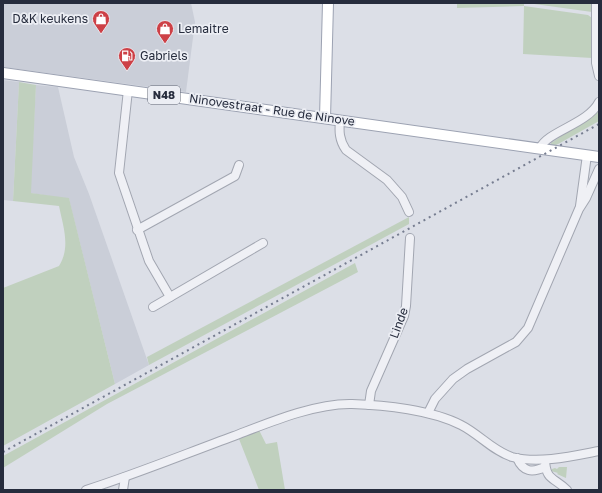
<svg xmlns="http://www.w3.org/2000/svg" width="602" height="493" viewBox="0 0 602 493" font-family="'Golos Text',sans-serif">
	<style>
		.built { fill: #caced8 }
		.green { fill: #c0d0be }
		.lines { fill: none; stroke-linecap: round; stroke-linejoin: round }
		.minor-casing { stroke: #a2a6b1; stroke-width: 10 }
		.major-casing { stroke: #9ca2b2; stroke-width: 12 }
		.minor { stroke: #eff0f5; stroke-width: 8 }
		.major { stroke: #fff; stroke-width: 10 }
		.rail { stroke: #767d90; stroke-width: 2; stroke-dasharray: 2 4; stroke-linecap: butt }
		.labels { text-anchor: middle; stroke-width: 3.5; stroke-linejoin: round; paint-order: stroke }
		.shield { fill: #eceef4; stroke: #616674; stroke-width: 1 }
		.shield-label { font-size: 11px; font-weight: bold; fill: #262c3d }
		.poi-label { font-size: 12px; fill: #262c3d; stroke: #eceef4; text-anchor: start }
		.street-label { font-size: 12px; fill: #262c3d; stroke: #eceef4 }
	</style>
	<rect width="100%" height="100%" fill="#dcdfe7"/>
	<g class="built">
		<path d="M 3,3 L 191,3 L 195,22 L 186,92 L 3,67 Z"/>
		<path d="M 3,80 L 19,82 L 13,201 L 3,200 Z"/>
		<path d="M 36,85 L 58,87 L 74,157 L 89,194 L 149,365 L 115,384 L 69,199 L 30,193 Z"/>
	</g>
	<g class="green">
		<path d="M 457,3 L 524,3 L 524,6 L 588,15 L 592,18 L 592,58 L 523,54 L 524,6 L 457,8 Z"/>
		<path d="M 527,3 L 593,3 L 592,12 Z"/>
		<path d="M 19,82 L 36,85 L 31,193 L 69,198 L 115,384 L 3,446 L 3,288 L 59,266 C 71,247 63,226 59,206 L 13,201 Z"/>
		<path d="M 599,111 L 599,121 L 560,143 L 554,146 L 551,145 L 551,143 Z"/>
		<path d="M 409,217 L 409,224 L 149,365 L 147,357 Z"/>
		<path d="M 355,263 L 358,272 L 107,404 L 3,468 L 3,456 Z"/>
		<path d="M 259,430 L 266,444 L 277,442 L 285,490 L 259,490 L 239,439 Z"/>
		<path d="M 559,467 L 567,467 L 566,478 L 557,474 L 558,473 L 551,471 L 552,469 L 555,468 L 557,469 Z"/>
	</g>
	<g class="lines">
		<defs>
			<g id="minor">
				<path d="M 596,3 L 596,63 L 599,76"/>
				<path d="M 128,90 L 119,173 L 149,261 L 170,297"/>
				<path d="M 340,120 C 339,131 339,140 346,150 L 387,180 L 402,197 L 409,212"/>
				<path d="M 540,148 C 548,131 588,124 599,102"/>
				<path d="M 580,206 L 587,155"/>
				<path d="M 137,230 L 235,176 L 239,165"/>
				<path d="M 153,307 L 263,243"/>
				<path d="M 369,405 L 371,391 L 404,316 L 406,306 L 410,238"/>
				<path d="M 428,413 L 435,399 L 453,379 L 467,369 L 516,342 L 528,328 L 579,209 L 586,198 L 599,169"/>
				<path d="M 517,458 C 523,472 532,473 545,467"/>
				<path d="M 545,460 C 546,481 554,477 567,490"/>
				<path d="M 86,490 C 136,474 185,454 234,436 C 268,423 315,403 352,404 C 385,405 432,410 461,425 C 479,434 493,451 512,457 C 539,464 573,456 599,451"/>
				<path d="M 123,490 L 125,477"/>
			</g>
			<g id="major">
				<path d="M 3,73 L 599,157"/>
				<path d="M 325,118 L 328,3"/>
			</g>
		</defs>
		<use href="#minor" class="minor-casing"/>
		<use href="#major" class="major-casing"/>
		<use href="#minor" class="minor"/>
		<use href="#major" class="major"/>
		<path class="rail" d="M 3,452 L 599,124"/>
	</g>
	<defs>
		<symbol id="shop-pin" viewBox="-11 -11 22 30"><path d="M0 17L-7.5 6A9.5 9.5 0 1 1 7.5 6Z" fill="#cd4046" stroke="#eceef4"/><path d="M-5-2.5h2.3a2.7 3.5 0 0 1 5.4 0H5L5.5 6h-11ZM-1.5-2.5h3a1.5 2.3 0 0 0-3 0Z" fill="#fff"/></symbol>
		<symbol id="fuel-pin" viewBox="-11 -11 22 30"><path d="M0 17L-7.5 6A9.5 9.5 0 1 1 7.5 6Z" fill="#cd4046" stroke="#eceef4"/><path d="M-5.5-6h7V0h2V4h1.3V-2.5L3-4.5l.8-.8L6-3V5H2.5V1h-1V6h-7ZM-4.2-4.7v3.2H.2V-4.7Z" fill="#fff"/></symbol>
	</defs>
	<g fill-rule="evenodd">
		<use href="#shop-pin" x="91" y="9" width="20" height="27"/>
		<use href="#shop-pin" x="155" y="19" width="20" height="27"/>
		<use href="#fuel-pin" x="117" y="46" width="20" height="27"/>
	</g>
	<g class="labels">
		<rect class="shield" x="148" y="86" width="32" height="18" rx="3"/>
		<g class="shield-label">
			<text x="164" y="99">N48</text>
		</g>
		<g class="poi-label">
			<text x="88" y="23" text-anchor="end">D&amp;K keukens</text>
			<text x="178" y="33">Lemaitre</text>
			<text x="140" y="60">Gabriels</text>
		</g>
		<g class="street-label">
			<text transform="translate(272 110) rotate(8)" y="4">Ninovestraat - Rue de Ninove</text>
			<text transform="translate(399 323) rotate(-70)" y="4">Linde</text>
		</g>
	</g>
	<rect width="602" height="493" fill="none" stroke="#262c3d" stroke-width="8"/>
</svg>
